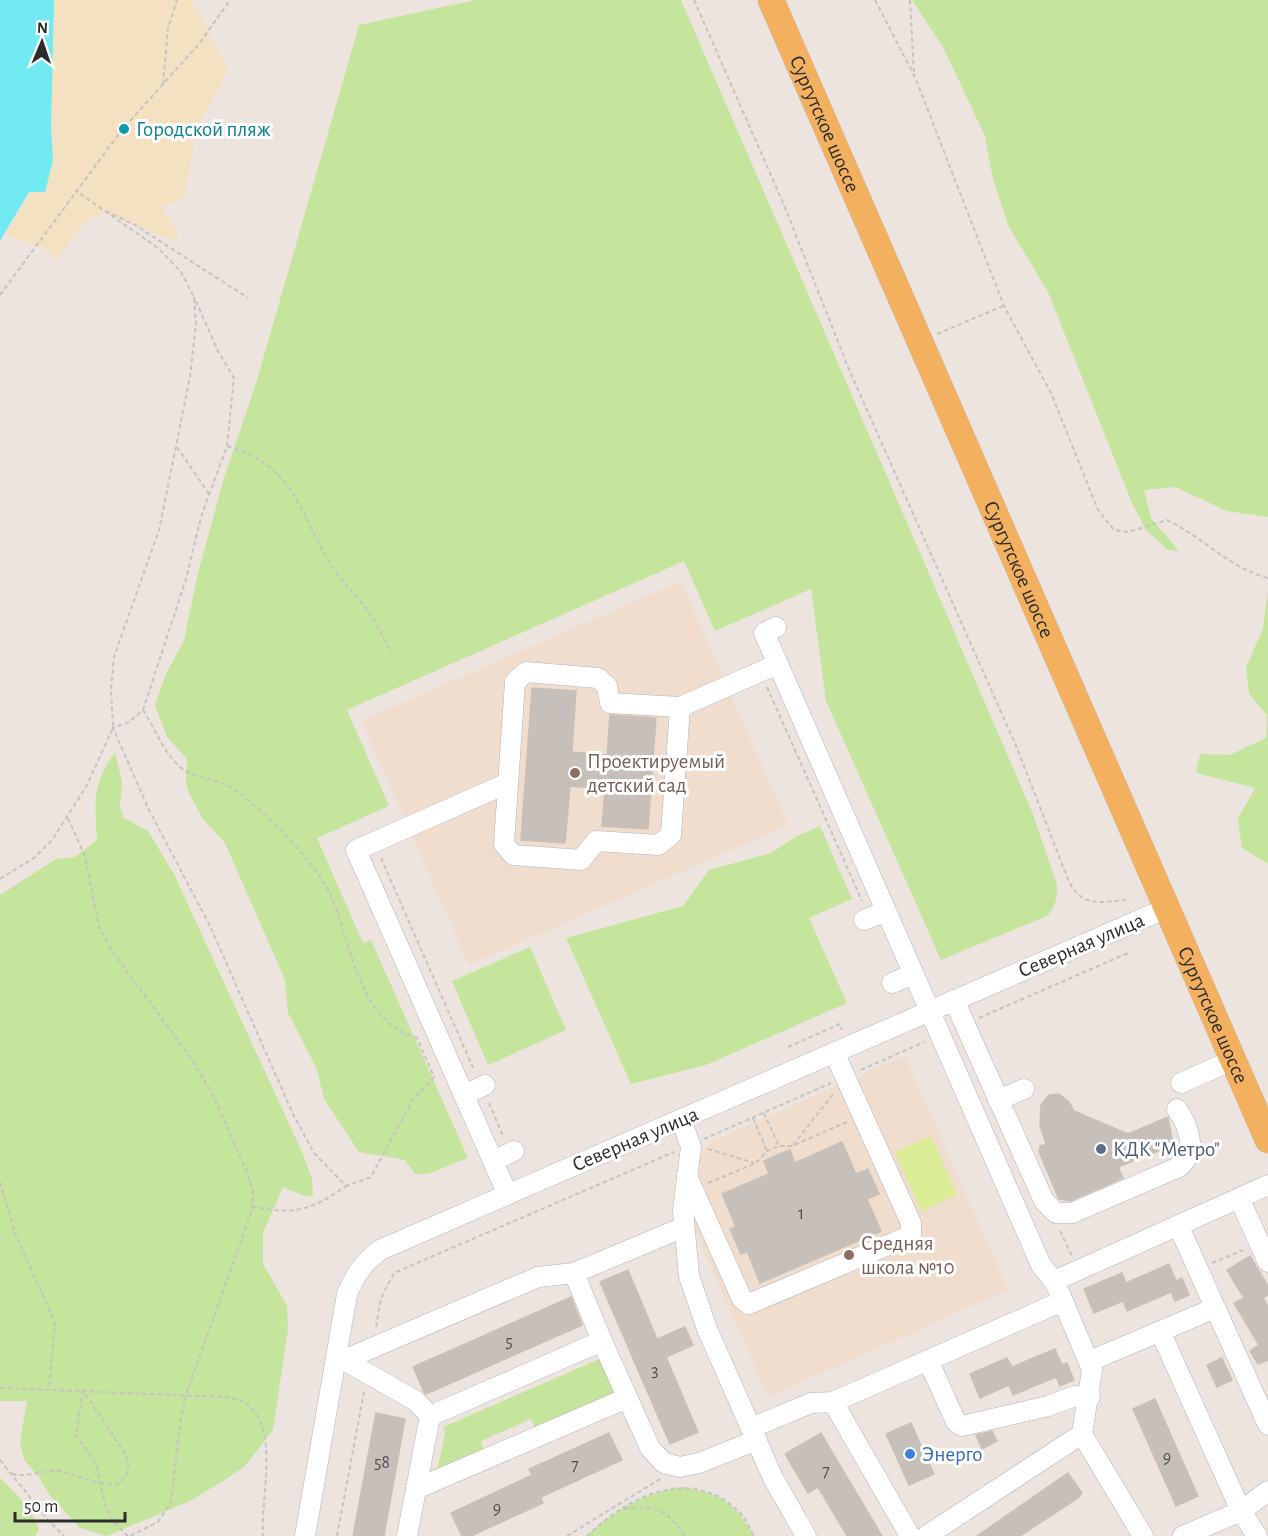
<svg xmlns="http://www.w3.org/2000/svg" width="1268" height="1536" viewBox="0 0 1268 1536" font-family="'Alegreya Sans',sans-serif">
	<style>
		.education { fill: #f0ddce }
		.green { fill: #c4e59b }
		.sand { fill: #f3e1c2 }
		.pitch { fill: #dbec96 }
		.water { fill: #71ebf1 }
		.building { fill: #c6bfba; stroke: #cac0b8; stroke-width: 1.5 }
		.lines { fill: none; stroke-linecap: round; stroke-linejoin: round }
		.minor-casing { stroke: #afb4bc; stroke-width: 21 }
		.major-casing { stroke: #c4c4c4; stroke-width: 27 }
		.path { stroke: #c4c4c4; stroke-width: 2; stroke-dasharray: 4.5 3; stroke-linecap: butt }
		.minor { stroke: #fff; stroke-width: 20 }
		.major { stroke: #f3b05e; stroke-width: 26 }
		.culture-dot { fill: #0f9aa8; stroke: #fff; stroke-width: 2 }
		.education-dot { fill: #8d6e63; stroke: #fff; stroke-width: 2 }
		.service-dot { fill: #5c6f8a; stroke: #fff; stroke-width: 2 }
		.shop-dot { fill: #3f7fe0; stroke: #fff; stroke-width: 2 }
		.labels { text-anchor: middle; stroke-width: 6; stroke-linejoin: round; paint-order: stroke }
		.number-label { font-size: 18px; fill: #525150 }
		.street-label { font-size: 21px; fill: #2c2c2c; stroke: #fff }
		.culture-label { font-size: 21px; fill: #0d838f; stroke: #fff; text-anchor: start }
		.education-label { font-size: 21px; fill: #785e54; stroke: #fff; text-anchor: start }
		.service-label { font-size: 21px; fill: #4e5e75; stroke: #fff; text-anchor: start }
		.shop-label { font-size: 21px; fill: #366cbe; stroke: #fff; text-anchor: start }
	</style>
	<rect width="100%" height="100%" fill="#eee4df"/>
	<g class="education">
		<path d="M 681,581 L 788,825 L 469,965 L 361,721 Z"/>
		<path d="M 905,1056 L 1008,1290 L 768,1397 L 691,1221 L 699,1158 L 710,1142 Z"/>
	</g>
	<g class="green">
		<path d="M 475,0 L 681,0 L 1033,814 L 1057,885 C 1057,898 1056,906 1047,916 L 941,960 L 826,701 L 811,589 L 715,631 L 684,561 L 347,710 L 389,806 L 317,838 L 363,943 L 371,940 L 468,1158 L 428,1174 L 415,1174 L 405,1160 L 359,1152 L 324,1099 L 317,1069 L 288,1013 L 285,980 L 225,843 L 203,819 L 189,793 L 186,783 L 187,759 L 167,737 L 155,705 L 165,676 L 184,640 L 198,573 L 224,478 L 257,380 L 359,25 Z"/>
		<path d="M 912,0 L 1268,0 L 1268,517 L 1227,511 L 1175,487 L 1144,490 L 1151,518 L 1179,551 L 1168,550 L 1146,530 L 1132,503 L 1048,292 L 1009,227 L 993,179 L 985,136 L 943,47 Z"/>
		<path d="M 1268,589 L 1268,864 L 1242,848 L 1238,818 L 1255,788 L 1196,773 L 1200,754 L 1230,755 L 1266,738 L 1267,715 L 1249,694 L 1246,668 L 1263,628 Z"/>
		<path d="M 115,752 L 122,782 L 120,807 L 124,818 L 148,831 L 174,874 L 302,1152 L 312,1179 L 313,1195 L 307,1197 L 283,1187 L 263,1233 L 263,1264 L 287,1306 L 288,1330 L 273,1430 L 245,1466 L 223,1481 L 190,1501 L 107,1536 L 80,1528 L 51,1497 L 38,1476 L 24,1460 L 20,1442 L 27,1401 L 0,1401 L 0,895 L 56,859 L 75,857 L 97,840 C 95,800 91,787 115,752 Z"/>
		<path d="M 820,826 L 852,899 L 809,918 L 847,1003 L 706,1065 L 631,1084 L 566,938 L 683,906 L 709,870 L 771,853 L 797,836 Z"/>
		<path d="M 530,947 L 566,1030 L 488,1065 L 452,981 Z"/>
		<path d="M 602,1358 L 618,1394 L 536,1430 L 531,1419 L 481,1441 L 485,1452 L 437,1471 L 445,1433 L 443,1427 Z"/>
		<path d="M 0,1478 C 17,1494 30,1507 39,1530 L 35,1536 L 0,1536 Z"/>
		<path d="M 683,1487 C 722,1494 734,1502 754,1536 L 587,1536 C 614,1510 646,1492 683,1487 Z"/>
	</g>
	<path class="sand" d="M 54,0 L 192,0 L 228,70 L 196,131 L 184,199 L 161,207 L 176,228 L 178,242 L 104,213 L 85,222 L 55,261 L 47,249 L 5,235 L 29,192 L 53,160 L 51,128 Z"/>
	<path class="pitch" d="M 931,1136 L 957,1195 L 921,1211 L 895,1152 Z"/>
	<path class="water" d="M 0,0 L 54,0 L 51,128 L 53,160 L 45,192 L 29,192 L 0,241 Z"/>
	<g class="building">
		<path d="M 532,688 L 576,691 L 572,752 L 607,755 L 610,715 L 656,718 L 648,829 L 602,826 L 605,789 L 570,786 L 565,843 L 521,840 Z"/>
		<path d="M 1059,1094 L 1069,1102 L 1074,1111 L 1128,1134 L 1168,1117 L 1173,1145 L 1118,1167 L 1123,1178 L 1070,1201 L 1059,1199 L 1039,1152 L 1040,1146 L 1046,1144 L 1040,1125 L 1041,1105 L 1049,1095 Z"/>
		<path d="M 842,1142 L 856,1174 L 868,1169 L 879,1194 L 867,1199 L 881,1231 L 760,1283 L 747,1251 L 741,1254 L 730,1229 L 736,1227 L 722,1194 L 769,1174 L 764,1161 L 777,1155 L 790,1150 L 795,1163 Z"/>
		<path d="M 1250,1256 L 1268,1286 L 1268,1295 L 1263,1298 L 1268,1307 L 1268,1360 L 1258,1364 L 1250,1351 L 1259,1345 L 1234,1303 L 1244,1298 L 1227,1270 Z"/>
		<path d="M 1169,1264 L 1176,1281 L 1182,1278 L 1189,1295 L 1175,1301 L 1171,1292 L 1127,1311 L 1123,1301 L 1094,1313 L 1084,1289 L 1122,1273 L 1126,1283 Z"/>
		<path d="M 628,1270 L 657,1339 L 685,1327 L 693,1345 L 666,1357 L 698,1432 L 670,1444 L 600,1282 Z"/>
		<path d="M 571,1297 L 582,1325 L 426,1394 L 424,1392 L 413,1367 Z"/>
		<path d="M 1055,1349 L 1062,1365 L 1067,1363 L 1074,1380 L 1060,1386 L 1056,1377 L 1013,1395 L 1009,1385 L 980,1398 L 970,1374 L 1007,1358 L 1012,1367 Z"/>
		<path d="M 1222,1358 L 1232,1380 L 1217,1387 L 1207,1365 Z"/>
		<path d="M 1155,1399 L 1198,1496 L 1176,1506 L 1133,1409 Z"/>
		<path d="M 376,1413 L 405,1419 L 384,1536 L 353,1536 Z"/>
		<path d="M 911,1423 L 934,1474 L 909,1485 L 886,1434 Z"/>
		<path d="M 992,1431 L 997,1441 L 982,1449 L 976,1435 Z"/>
		<path d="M 609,1433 L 622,1460 L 541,1497 L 543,1503 L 471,1536 L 462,1536 L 451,1513 L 532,1475 L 529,1469 Z"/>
		<path d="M 821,1433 L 832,1452 L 882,1536 L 847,1536 L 818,1487 L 808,1493 L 785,1454 Z"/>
		<path d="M 1068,1473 L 1082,1493 L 1078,1498 L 1020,1536 L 977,1536 Z"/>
	</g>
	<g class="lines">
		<defs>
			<g id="minor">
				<path d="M 776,627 L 764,633 L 778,664"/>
				<path d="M 526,672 L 598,678 L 607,686 L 610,703 L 680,707 L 671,835 L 658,845 L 596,841 L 581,860 L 513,855 L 504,844 L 515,682 Z"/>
				<path d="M 680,707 L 778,664 L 1041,1265 L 1054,1281 L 1063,1301 L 833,1402 L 811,1403 L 751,1428"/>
				<path d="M 864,920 L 886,911"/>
				<path d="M 892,983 L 914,974"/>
				<path d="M 954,1000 L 1044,1201 L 1056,1213 L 1072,1213 L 1179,1167 C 1198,1151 1189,1127 1177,1109"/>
				<path d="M 1181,1083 L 1233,1060"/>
				<path d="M 464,1095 L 485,1085"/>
				<path d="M 998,1100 L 1024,1089"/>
				<path d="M 681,1119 L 691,1147 L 683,1210 L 689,1276 L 707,1329 L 773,1478 L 806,1536"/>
				<path d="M 493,1161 L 514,1151"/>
				<path d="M 687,1176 L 742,1299 L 749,1304 L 907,1237 L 911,1234 L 911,1223 L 834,1052"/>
				<path d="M 507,1193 L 356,850 L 508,783"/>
				<path d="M 1239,1198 L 1268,1262"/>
				<path d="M 1178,1225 L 1268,1425"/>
				<path d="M 574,1273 L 602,1341"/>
				<path d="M 1054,1281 L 1268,1185"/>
				<path d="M 1063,1301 L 1092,1370 L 1082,1434 L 1143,1536"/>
				<path d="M 1160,1331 L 1241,1511 L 1257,1536"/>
				<path d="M 336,1359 L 344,1360 L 538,1277 L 574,1273 L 684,1227"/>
				<path d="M 344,1360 L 416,1401 L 430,1416 L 407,1536"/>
				<path d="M 928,1360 L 956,1422 L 962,1426 L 1048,1406 L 1075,1396 L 1090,1397"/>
				<path d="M 1090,1361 L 1215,1308"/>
				<path d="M 833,1402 L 910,1536"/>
				<path d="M 430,1416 L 602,1341 L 650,1448 L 664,1463 L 680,1467 L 699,1463 L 757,1440"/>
				<path d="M 416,1489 L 627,1398"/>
				<path d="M 305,1536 L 347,1294 C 355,1275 363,1263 380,1250 L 1167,908"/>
				<path d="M 926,1536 L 1082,1434"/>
				<path d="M 1183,1536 L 1241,1511 L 1268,1491"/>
			</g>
			<g id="major">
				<path id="s1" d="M 771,0 L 1268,1140"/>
			</g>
		</defs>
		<use href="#minor" class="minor-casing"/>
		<use href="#major" class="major-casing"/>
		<g class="path">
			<path d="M 694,0 L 784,205 L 848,367 L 1017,748 L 1069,882 C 1084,908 1099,902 1126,900"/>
			<path d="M 875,0 L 915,77 L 1004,306 L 1051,393 L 1098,510 L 1114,530 L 1128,532 L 1167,520 C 1203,537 1229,568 1268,578"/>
			<path d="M 910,0 L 914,74"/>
			<path d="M 163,84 L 168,28 L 177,0"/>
			<path d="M 106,211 L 135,225 L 248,298"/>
			<path d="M 0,295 L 121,131 L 199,44 L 230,0"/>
			<path d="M 937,334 L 1003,306"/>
			<path d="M 227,446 C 297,467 297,511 332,566 C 343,584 361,599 372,617 C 379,628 385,641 392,653"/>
			<path d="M 177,447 L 209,494"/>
			<path d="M 767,687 L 862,901"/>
			<path d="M 143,710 C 155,728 163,752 180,767 C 193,778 211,778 226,785 C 257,801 314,861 329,892 C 353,941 355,1020 417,1038 L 434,1077 L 414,1098 L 371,1177 L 346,1186 L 314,1153 L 293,1114 L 210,926 L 149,810 L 113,728 L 129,722 L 143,710 L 186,579 L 201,517 L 227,446 L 234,378 L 218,351 L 194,297"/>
			<path d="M 68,818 L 85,856 L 99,927 L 112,951 L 190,1057 L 212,1093 L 247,1172 L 253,1192 L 252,1210 L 186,1395 L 180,1423 L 171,1502 L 158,1522 L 130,1536"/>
			<path d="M 381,858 L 474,1070"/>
			<path d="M 0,879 L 35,857 L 52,840 L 86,787 L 113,728 L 111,689 L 114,657 L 159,530 L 190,377 L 196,324 L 194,297 L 181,272 L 158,248 L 76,191"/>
			<path d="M 979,1018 L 1128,953"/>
			<path d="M 788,1047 L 840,1024 L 842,1030"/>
			<path d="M 861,1070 L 924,1042"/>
			<path d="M 489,1103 L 503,1136"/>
			<path d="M 764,1113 L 779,1146"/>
			<path d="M 753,1118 L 767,1151"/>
			<path d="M 704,1139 L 831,1083"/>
			<path d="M 793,1145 L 834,1093"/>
			<path d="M 708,1149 L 754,1163"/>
			<path d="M 0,1182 L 16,1236 L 55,1322 L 49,1388"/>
			<path d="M 708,1183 L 756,1163 L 767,1151 L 779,1146 L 792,1146 L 847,1122"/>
			<path d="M 252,1206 C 293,1216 312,1210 346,1186"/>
			<path d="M 1060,1231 L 1072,1256"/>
			<path d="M 1212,1263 L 1243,1250"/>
			<path d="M 376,1327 L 381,1298 L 394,1273 L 674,1152"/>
			<path d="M 0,1388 L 226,1397 C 233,1399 243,1400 248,1405 C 280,1431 260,1501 263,1536"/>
			<path d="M 83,1390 L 76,1435 C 81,1444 92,1455 96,1466 C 106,1499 100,1512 128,1536"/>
			<path d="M 0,1460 L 50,1522 L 64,1536"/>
			<path d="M 12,1474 C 30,1478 46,1469 60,1471 C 80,1475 95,1484 116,1485 C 128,1477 130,1471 127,1457 L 83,1390"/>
			<path d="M 624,1509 C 654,1504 669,1511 685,1536"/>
			<path d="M 337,1536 L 364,1392"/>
			<path d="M 567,1536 L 660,1479"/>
			<path d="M 587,1536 C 627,1497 688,1466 736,1509 C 744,1515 749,1527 754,1536"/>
		</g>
		<use href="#minor" class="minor"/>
		<use href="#major" class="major"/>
	</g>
	<circle class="culture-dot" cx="124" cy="129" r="6"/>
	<g class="education-dot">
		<circle cx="575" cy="773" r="6"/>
		<circle cx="849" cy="1255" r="6"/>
	</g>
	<circle class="service-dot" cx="1101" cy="1149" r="6"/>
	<circle class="shop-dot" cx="910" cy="1454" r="6"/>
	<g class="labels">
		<g class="number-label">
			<text x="801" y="1219">1</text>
			<text x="509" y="1347">5</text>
			<text x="655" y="1376">3</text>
			<text x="1167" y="1463">9</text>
			<text x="382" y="1468">58</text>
			<text x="575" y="1471">7</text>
			<text x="826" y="1477">7</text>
			<text x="497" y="1514">9</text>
		</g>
		<g class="street-label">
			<text dy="7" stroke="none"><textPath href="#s1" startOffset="135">Сургутское шоссе</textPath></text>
			<text dy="7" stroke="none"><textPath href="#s1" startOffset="621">Сургутское шоссе</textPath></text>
			<text transform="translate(1081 945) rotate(-23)" y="7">Северная улица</text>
			<text dy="7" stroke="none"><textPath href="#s1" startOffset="1107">Сургутское шоссе</textPath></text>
			<text transform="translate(635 1139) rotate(-23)" y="7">Северная улица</text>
		</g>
		<g class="culture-label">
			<text x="136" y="136">Городской пляж</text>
		</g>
		<g class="education-label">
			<text x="587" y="768">Проектируемый<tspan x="587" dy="24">детский сад</tspan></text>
			<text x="861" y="1250">Средняя<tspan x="861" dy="24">школа №10</tspan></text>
		</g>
		<g class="service-label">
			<text x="1113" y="1156">КДК "Метро"</text>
		</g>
		<g class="shop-label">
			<text x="922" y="1461">Энерго</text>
		</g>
	</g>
	<g transform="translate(42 42) rotate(2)" stroke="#ffffff" stroke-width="4.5" paint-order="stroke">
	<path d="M0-4.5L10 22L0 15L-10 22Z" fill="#2c2c2c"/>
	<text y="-9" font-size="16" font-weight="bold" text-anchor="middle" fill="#2c2c2c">N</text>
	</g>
	<path d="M15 1512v9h110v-9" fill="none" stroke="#2c2c2c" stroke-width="3"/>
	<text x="24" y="1512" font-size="18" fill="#2c2c2c" stroke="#ffffff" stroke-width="4.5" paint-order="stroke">50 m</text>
</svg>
